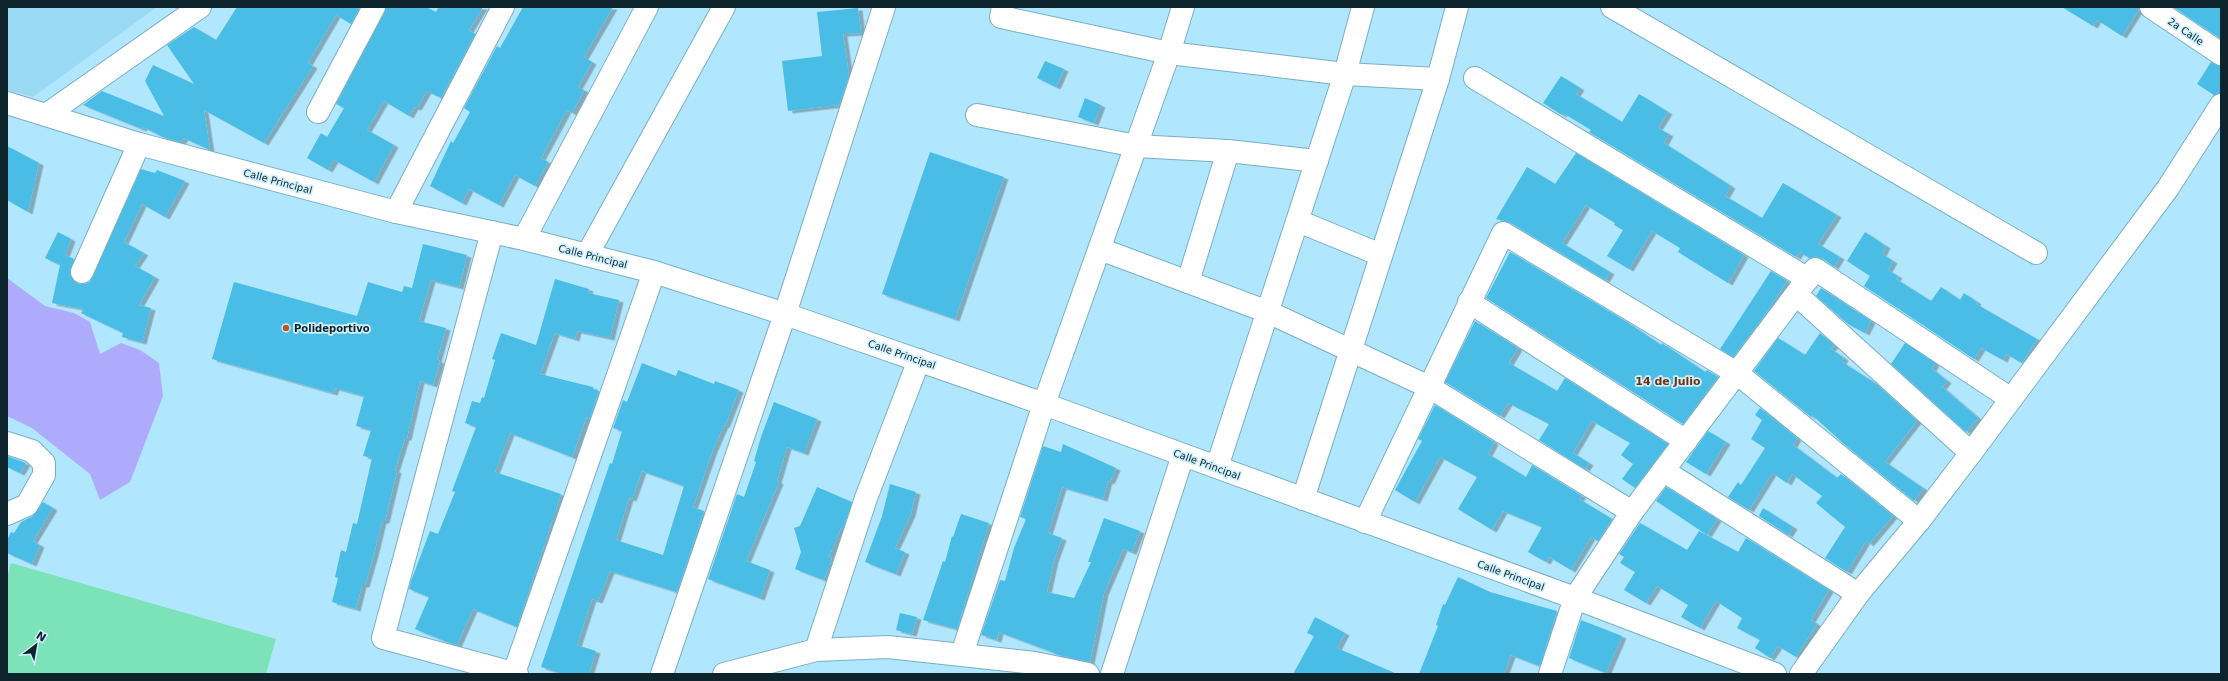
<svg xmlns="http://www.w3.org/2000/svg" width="2228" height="681" viewBox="0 0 2228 681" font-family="'DejaVu Sans',sans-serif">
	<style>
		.built { fill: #9ad9f3 }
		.green { fill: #7ce3b8 }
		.water { fill: #aeabfd }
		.building { fill: #4abde5; fill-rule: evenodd; filter: url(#shadow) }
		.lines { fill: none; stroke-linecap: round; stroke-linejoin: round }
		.minor-casing { stroke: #79afc4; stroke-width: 24 }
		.minor { stroke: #fff; stroke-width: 22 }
		.poi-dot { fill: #ba5621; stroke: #d0f1ff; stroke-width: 1.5 }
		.labels { text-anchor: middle; stroke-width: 3.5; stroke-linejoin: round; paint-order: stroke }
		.street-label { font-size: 10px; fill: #0e242c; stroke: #d0f1ff }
		.poi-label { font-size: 10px; font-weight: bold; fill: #0e242c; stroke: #d0f1ff; text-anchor: start }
		.neighbourhood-label { font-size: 11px; font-weight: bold; fill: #70310f; stroke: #d0f1ff }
	</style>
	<defs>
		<filter id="shadow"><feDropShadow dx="4.5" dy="2.5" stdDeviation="0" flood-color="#0004"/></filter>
	</defs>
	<rect width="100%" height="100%" fill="#b0e7fe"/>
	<path class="built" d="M 7,7 L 157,7 L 33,97 L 7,90 Z"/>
	<path class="green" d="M 11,563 L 276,639 L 266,674 L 7,674 L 7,578 Z"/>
	<path class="water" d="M 7,278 L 45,306 L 74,313 L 90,322 L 100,354 L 121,343 L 140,350 L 159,363 L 163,396 L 130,482 L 100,500 L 90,474 L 32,428 L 7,416 Z"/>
	<g class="building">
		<path d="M 237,7 L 360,7 L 351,24 L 336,15 L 308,63 L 313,66 L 264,143 L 204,110 L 210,150 L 184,138 L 181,142 L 165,138 L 143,127 L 142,129 L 83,105 L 102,91 L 164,116 L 145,81 L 153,65 L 194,84 L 167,45 L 194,27 L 216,40 Z"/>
		<path d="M 386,7 L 426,7 L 436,12 L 439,7 L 483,7 L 469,30 L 475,34 L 441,98 L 427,91 L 417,108 L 414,107 L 409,116 L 384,101 L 367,130 L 394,145 L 374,182 L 334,160 L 328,170 L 307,158 L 321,133 L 327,137 L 344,108 L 336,104 Z"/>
		<path d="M 523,7 L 613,7 L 584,57 L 592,62 L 578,87 L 584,90 L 572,113 L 567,110 L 541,158 L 548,162 L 535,186 L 515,175 L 499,205 L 469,189 L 462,203 L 430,186 L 451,141 L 453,143 L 470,112 L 464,108 L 497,46 L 500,48 Z"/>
		<path d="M 2062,7 L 2139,7 L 2139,9 L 2122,36 L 2097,20 L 2093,26 Z"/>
		<path d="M 2173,7 L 2221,7 L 2221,39 Z"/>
		<path d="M 858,8 L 861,33 L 843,34 L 849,76 L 839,105 L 788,111 L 782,61 L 822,56 L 817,12 Z"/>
		<path d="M 1045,61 L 1064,69 L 1056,87 L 1037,78 Z"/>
		<path d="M 2211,62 L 2221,66 L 2221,93 L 2214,95 L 2197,84 Z"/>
		<path d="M 1561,76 L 1580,88 L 1576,94 L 1622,122 L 1639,94 L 1668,112 L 1658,128 L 1669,134 L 1664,143 L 1731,186 L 1725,196 L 1762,218 L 1783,183 L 1837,215 L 1818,244 L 1840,257 L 1834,267 L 1822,258 L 1816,257 L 1809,258 L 1800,252 L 1796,257 L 1589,132 L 1591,130 L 1563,113 L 1562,115 L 1543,103 Z"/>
		<path d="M 1085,98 L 1101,105 L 1094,123 L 1078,117 Z"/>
		<path d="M 7,146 L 39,163 L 28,212 L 7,200 Z"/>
		<path d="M 930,152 L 1004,177 L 955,319 L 882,294 Z"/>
		<path d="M 1576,153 L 1744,255 L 1728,283 L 1678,252 L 1680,248 L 1652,231 L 1629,269 L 1607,256 L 1623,230 L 1614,225 L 1615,223 L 1586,205 L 1562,243 L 1610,272 L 1605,280 L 1509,222 L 1496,219 L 1527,167 L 1555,184 Z"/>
		<path d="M 141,169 L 155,173 L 157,170 L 185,181 L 165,217 L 142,204 L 124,242 L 144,253 L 135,266 L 155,277 L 139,305 L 151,308 L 142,342 L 122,337 L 123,333 L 81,313 L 84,309 L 52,303 L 60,265 L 45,258 L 58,232 L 71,239 L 65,255 L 74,259 L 70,273 L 72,279 L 77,284 L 84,284 L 90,282 Z"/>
		<path d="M 1865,232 L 1886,246 L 1882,254 L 1893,261 L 1888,270 L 1898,276 L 1896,279 L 1931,301 L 1941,287 L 1960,300 L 1964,293 L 1977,302 L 1976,304 L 2037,339 L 2022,363 L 2006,354 L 2003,360 L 1981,348 L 1974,359 L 1864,286 L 1870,276 L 1847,261 Z"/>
		<path d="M 423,244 L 467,255 L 459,287 L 431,280 L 419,321 L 446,328 L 437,360 L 440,361 L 433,385 L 420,381 L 407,438 L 405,438 L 395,470 L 397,471 L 385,521 L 382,521 L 374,554 L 365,585 L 362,585 L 356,609 L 332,602 L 338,578 L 335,577 L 341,550 L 346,552 L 353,523 L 357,524 L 372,458 L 363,456 L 371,430 L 356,426 L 364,396 L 335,388 L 333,393 L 212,359 L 234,282 L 357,316 L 368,282 L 402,292 L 404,286 L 412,288 Z"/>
		<path d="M 1510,252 L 1627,322 L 1661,345 L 1662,343 L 1705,372 L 1707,370 L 1718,377 L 1683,424 L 1486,298 Z"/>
		<path d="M 1771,271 L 1787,281 L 1766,313 L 1733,357 L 1720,349 Z"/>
		<path d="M 555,279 L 589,289 L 588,293 L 619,300 L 610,338 L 577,331 L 575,339 L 555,333 L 540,374 L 593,387 L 593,389 L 599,391 L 589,419 L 586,418 L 572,457 L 510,433 L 495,472 L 561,494 L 517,627 L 473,609 L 457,645 L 447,642 L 415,629 L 429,597 L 409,589 L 411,581 L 430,531 L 438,534 L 455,492 L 452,491 L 476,427 L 465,423 L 472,401 L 480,403 L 482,397 L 484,398 L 495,360 L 492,359 L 501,333 L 536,345 Z"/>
		<path d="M 1821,288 L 1871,321 L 1865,333 L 1848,324 L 1816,296 Z"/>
		<path d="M 1475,321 L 1518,348 L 1509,363 L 1557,391 L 1565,378 L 1668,444 L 1635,488 L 1622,479 L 1633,464 L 1621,455 L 1630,443 L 1592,421 L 1573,453 L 1589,463 L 1585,469 L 1539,440 L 1549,424 L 1508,403 L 1500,416 L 1445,382 Z"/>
		<path d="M 1820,333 L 1834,345 L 1831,349 L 1844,358 L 1842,362 L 1875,383 L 1917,421 L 1885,462 L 1923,488 L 1914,501 L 1844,444 L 1812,415 L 1811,417 L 1754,371 L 1778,338 L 1805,355 Z"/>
		<path d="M 1905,343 L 1935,363 L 1932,369 L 1947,381 L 1942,387 L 1978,418 L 1966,432 L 1891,364 Z"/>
		<path d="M 642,363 L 676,376 L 678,370 L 714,384 L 715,381 L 739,390 L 725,426 L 724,425 L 713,450 L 693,507 L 704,511 L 677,592 L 610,571 L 598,601 L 592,599 L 577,645 L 596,651 L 589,674 L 563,674 L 541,667 L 610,463 L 612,464 L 622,431 L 613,428 L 623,400 L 627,402 ZM 642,471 L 684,486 L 663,555 L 616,540 L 629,498 L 632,499 Z"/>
		<path d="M 774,402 L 817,419 L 804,453 L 787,447 L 777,481 L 779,482 L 746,561 L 770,570 L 760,598 L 708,579 L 737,494 L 744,497 L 756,462 L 754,461 L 761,437 Z"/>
		<path d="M 1435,405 L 1494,442 L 1488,454 L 1526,477 L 1532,465 L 1582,496 L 1579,499 L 1612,519 L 1598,541 L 1591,537 L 1571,570 L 1549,557 L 1546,562 L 1528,552 L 1542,527 L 1503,511 L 1492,530 L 1458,509 L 1477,477 L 1440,457 L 1415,502 L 1395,490 L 1422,441 L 1418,439 Z"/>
		<path d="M 1760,408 L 1797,438 L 1793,445 L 1837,478 L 1841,474 L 1893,516 L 1869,544 L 1866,541 L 1847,572 L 1825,558 L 1845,527 L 1816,503 L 1822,496 L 1792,474 L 1787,483 L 1772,473 L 1749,510 L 1728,497 L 1738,482 L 1741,485 L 1765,448 L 1751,439 L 1762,420 L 1755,415 Z"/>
		<path d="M 1708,431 L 1726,442 L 1706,474 L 1686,462 Z"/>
		<path d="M 1063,444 L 1116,468 L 1110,482 L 1108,481 L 1103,499 L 1062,487 L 1048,533 L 1062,538 L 1054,560 L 1047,592 L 1074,598 L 1091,562 L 1088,562 L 1104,518 L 1140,531 L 1132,552 L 1123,549 L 1104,593 L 1090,662 L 1055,654 L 1055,653 L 999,632 L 997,640 L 981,635 L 1000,580 L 1005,581 L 1014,548 L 1026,519 L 1020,517 L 1043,446 L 1061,452 Z"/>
		<path d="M 7,456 L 26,463 L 20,473 L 7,467 Z"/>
		<path d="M 890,484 L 916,492 L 911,514 L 895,548 L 905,552 L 896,574 L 865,562 L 882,516 Z"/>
		<path d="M 817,487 L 852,502 L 843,529 L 841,528 L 829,557 L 832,558 L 824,580 L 795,569 L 801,552 L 794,528 L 800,526 Z"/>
		<path d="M 1666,487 L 1717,519 L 1707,535 L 1656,501 Z"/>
		<path d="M 43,502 L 53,508 L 33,541 L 40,545 L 32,564 L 7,553 L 7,540 L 11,532 L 14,533 L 21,522 L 33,516 Z"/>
		<path d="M 1763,508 L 1793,527 L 1788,535 L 1759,516 Z"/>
		<path d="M 961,514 L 989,523 L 957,629 L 923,620 L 943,561 L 945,562 L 952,536 L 953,537 Z"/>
		<path d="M 1640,523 L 1687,550 L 1699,531 L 1738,552 L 1746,538 L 1829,590 L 1811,620 L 1817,624 L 1796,657 L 1778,646 L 1770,658 L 1755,648 L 1760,640 L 1737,628 L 1742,618 L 1716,601 L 1700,628 L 1681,617 L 1688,605 L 1657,586 L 1646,603 L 1624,590 L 1635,572 L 1620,563 L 1624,557 L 1619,554 Z"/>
		<path d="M 1458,577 L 1490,592 L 1557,611 L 1540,666 L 1511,655 L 1504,674 L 1419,674 L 1438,626 L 1436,625 L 1443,604 L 1445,605 Z"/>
		<path d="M 900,613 L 917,617 L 912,634 L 896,630 Z"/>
		<path d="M 1315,617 L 1345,633 L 1337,648 L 1397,674 L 1293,674 L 1314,636 L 1307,633 Z"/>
		<path d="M 1581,620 L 1622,636 L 1606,673 L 1569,658 Z"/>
	</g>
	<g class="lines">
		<defs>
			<g id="minor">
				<path d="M 1003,7 L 1001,17 L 1169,53 L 1345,74 L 1438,79"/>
				<path d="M 1612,7 L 2036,253"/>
				<path d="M 2151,7 L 2221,54"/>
				<path d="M 1475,78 L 1808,279"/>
				<path d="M 7,103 L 139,144 L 396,212 L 524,239 L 654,272 L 785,314 L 1044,404 L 1575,598 L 1775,674"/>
				<path d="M 318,112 L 374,7"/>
				<path d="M 46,115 L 200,7"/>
				<path d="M 977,115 L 1136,146 L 1228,151 L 1317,161"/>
				<path d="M 396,212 L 503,7"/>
				<path d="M 1298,221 L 1381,255"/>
				<path d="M 492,232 L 383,638 L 517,674"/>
				<path d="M 524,239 L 647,7"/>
				<path d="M 1100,249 L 1268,312 L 1429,387 L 1632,512"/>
				<path d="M 587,255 L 724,7"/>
				<path d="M 82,272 L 139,144"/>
				<path d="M 1188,282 L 1228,151"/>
				<path d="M 1797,295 L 1971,453"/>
				<path d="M 1469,302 L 1686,441"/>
				<path d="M 7,443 L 32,451 L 44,463 L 44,475 L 27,505 L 7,514"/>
				<path d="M 1217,467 L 1345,74 L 1363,7"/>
				<path d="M 1664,471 L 1858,594"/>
				<path d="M 1303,499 L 1438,79 L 1457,7"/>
				<path d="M 1365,522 L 1503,233 L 1738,374 L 1919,521"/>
				<path d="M 816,650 L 866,498 L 919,360"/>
				<path d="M 962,654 L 1044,404 L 1169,53 L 1183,7"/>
				<path d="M 514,673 L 654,272"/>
				<path d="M 662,674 L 785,314 L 884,7"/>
				<path d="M 724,674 L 816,650 L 888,647 L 1035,663 L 1088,674"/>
				<path d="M 1112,674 L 1183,455"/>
				<path d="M 1550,674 L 1575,598 L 1632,512 L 1815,269 L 2011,399"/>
				<path d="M 1801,674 L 1858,594 L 1919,521 L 1971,453 L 2168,188 L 2221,105"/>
			</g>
		</defs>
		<use href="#minor" class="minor-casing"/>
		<use href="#minor" class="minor"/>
	</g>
	<circle class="poi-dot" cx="286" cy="328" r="4"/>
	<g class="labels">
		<g class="street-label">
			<text transform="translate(2186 31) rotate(34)" y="4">2a Calle</text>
			<text transform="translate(278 181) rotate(15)" y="4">Calle Principal</text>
			<text transform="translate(593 256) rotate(14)" y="4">Calle Principal</text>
			<text transform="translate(902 354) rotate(19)" y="4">Calle Principal</text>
			<text transform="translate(1207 464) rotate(20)" y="4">Calle Principal</text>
			<text transform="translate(1511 575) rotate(20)" y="4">Calle Principal</text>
		</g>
		<g class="poi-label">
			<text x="294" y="332">Polideportivo</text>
		</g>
		<g class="neighbourhood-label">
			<text x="1668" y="385">14 de Julio</text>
		</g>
	</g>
	<rect width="2228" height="681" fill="none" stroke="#0e242c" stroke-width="16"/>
	<g transform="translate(36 645) rotate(31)" stroke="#d0f1ff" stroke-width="3" paint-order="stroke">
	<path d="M0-3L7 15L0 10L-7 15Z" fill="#0e242c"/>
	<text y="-6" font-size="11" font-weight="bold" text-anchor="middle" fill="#0e242c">N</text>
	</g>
</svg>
